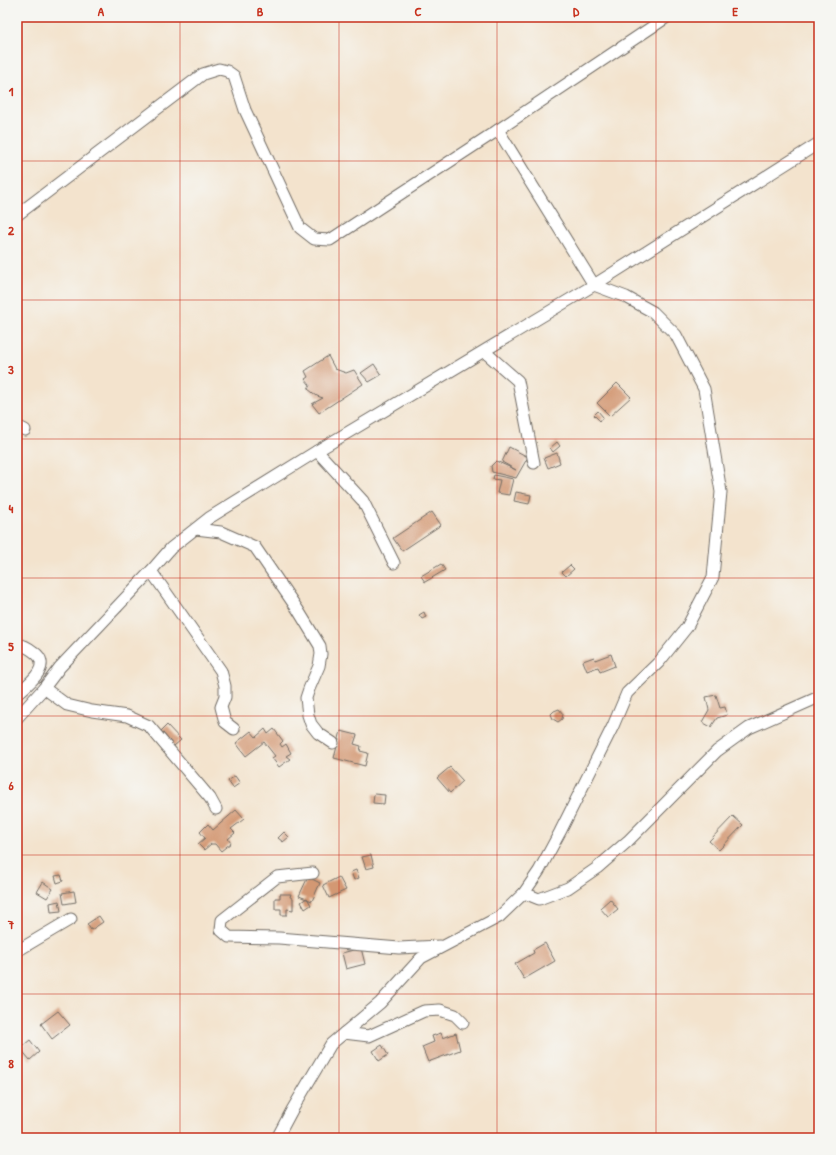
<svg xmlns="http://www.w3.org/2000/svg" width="836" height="1155" font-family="'Patrick Hand',sans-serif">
<rect width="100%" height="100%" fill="#f6f6f2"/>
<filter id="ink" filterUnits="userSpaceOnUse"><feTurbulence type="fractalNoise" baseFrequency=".025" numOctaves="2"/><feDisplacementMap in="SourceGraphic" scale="8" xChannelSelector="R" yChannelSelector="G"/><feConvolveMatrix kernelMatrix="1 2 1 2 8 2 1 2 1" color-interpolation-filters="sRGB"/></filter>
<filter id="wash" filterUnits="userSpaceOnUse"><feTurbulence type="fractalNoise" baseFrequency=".012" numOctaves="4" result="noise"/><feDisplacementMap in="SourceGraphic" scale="16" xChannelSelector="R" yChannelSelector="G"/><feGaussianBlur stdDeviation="0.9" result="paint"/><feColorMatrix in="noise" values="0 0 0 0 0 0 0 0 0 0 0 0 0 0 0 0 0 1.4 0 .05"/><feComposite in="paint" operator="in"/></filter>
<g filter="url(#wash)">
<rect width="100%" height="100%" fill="#f3e3cd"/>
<g id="blocks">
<g fill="#d39873">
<polygon points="328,356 335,369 346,373 354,370 363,384 319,413 312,404 323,398 317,396 308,389 310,385 305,379 308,377 305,371"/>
<polygon points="374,364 381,375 369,382 361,373"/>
<polygon points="617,383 631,397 610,416 597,403"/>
<polygon points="598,411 603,417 600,421 594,415"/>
<polygon points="557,442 560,446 553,452 550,448"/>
<polygon points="509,447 528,457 516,478 492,472 491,466 496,461 516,470 502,462"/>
<polygon points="557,453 560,463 548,468 544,458"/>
<polygon points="494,475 513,479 509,495 497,493 500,480 493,479"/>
<polygon points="516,492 531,495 529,504 514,501"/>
<polygon points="432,512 441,525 402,551 393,538"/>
<polygon points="441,564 445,570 425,582 421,576"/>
<polygon points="570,565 574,569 566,576 562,572"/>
<polygon points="424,612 426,617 422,619 419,615"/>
<polygon points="611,654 615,666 600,672 598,667 587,671 583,661 594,657 595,660"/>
<polygon points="716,695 720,708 725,707 727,715 717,718 711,727 702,722 709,710 706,697"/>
<polygon points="559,709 563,714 562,719 558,722 553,719 551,714 554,711"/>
<polygon points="167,725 181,740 174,746 161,731"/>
<polygon points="265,729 268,734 274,729 283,741 280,744 282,747 286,744 291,753 286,756 290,759 279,767 272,758 275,756 264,742 246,756 236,743 251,731 256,737"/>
<polygon points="341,731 357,735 354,744 361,746 360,751 368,753 365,766 334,758"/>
<polygon points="450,767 463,781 450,793 437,778"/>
<polygon points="235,776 240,783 233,788 228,781"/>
<polygon points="374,794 385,795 384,804 373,803"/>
<polygon points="236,810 244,819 231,829 235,833 228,839 231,843 221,851 215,844 211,844 204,850 198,844 205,838 200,832 208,824 213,830"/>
<polygon points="733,816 743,825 719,850 709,841"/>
<polygon points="284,832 289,837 283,842 278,838"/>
<polygon points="371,855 374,867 366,869 362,857"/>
<polygon points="356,870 359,878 354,880 351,872"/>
<polygon points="61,875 63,881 57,883 55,876"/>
<polygon points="308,877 320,883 312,901 299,896"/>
<polygon points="339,877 346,890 329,898 323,885"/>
<polygon points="43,882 53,889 47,898 37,892"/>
<polygon points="74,891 76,902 64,904 62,893"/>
<polygon points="280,894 291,894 290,897 293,898 293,910 287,909 287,915 281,915 281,909 275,909 275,898 280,898"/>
<polygon points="307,898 311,905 305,909 301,902"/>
<polygon points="610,899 618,909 608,917 600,908"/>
<polygon points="59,901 61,911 51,912 50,903"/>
<polygon points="99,916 103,922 91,930 87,924"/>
<polygon points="545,943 555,961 524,979 515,964 534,953 533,950"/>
<polygon points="361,948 365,964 346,969 342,953"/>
<polygon points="58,1011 70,1025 52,1039 41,1024"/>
<polygon points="441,1033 443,1038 456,1033 460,1050 428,1062 422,1047 434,1042 432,1036"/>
<polygon points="30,1040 39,1052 30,1060 20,1048"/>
<polygon points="382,1045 388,1055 379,1061 373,1051"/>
</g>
</g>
</g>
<g filter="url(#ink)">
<use href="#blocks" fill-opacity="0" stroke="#716b64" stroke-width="1"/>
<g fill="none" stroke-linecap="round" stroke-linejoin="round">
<g stroke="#716b64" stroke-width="13">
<g id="minor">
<polyline points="17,215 203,74 219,69 227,71 234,76 245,110 300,228 314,239 330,240 498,130 667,17"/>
<polyline points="485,352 518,381 534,463"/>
<polyline points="17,426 25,430"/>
<polyline points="317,451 363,501 394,563"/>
<polyline points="196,529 221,532 255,547 298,610 320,646 321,654 319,666 309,689 306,698 308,715 311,724 318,733 333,743"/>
<polyline points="151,571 221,671 225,686 225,697 221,707 225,722 234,729"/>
<path d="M 17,644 C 24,645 29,648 34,652 C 54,666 27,685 17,694"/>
<polyline points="44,688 67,705 92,711 127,716 149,726 210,798 216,809"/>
<polyline points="17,718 44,688 60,667 151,571 171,548 209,518 317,451 594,285 819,143"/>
<polyline points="313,873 277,877 222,920 221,930 229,937 279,938 399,948 440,946"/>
<polyline points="524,893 539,899 568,888 597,868 628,841 717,751 749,728 819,697"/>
<polyline points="17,951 71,919"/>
<polyline points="344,1033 369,1036 424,1011 440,1010 455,1015 463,1023"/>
<polyline points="277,1138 292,1110 331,1044 380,1003 421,958 499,917 524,893 539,871 560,832 613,726 627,693 659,662 687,627 713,577 721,492 704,389 676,335 653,312 626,297 594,285 498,130"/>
</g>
</g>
<use href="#minor" stroke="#fff" stroke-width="11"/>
</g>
</g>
<path fill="none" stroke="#c8321e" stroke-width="1" stroke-opacity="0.55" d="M 180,17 L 180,1138M 339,17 L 339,1138M 497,17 L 497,1138M 656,17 L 656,1138M 17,161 L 819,161M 17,300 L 819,300M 17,439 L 819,439M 17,578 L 819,578M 17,716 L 819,716M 17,855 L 819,855M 17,994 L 819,994"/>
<rect width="836" height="1155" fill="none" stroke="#f6f6f2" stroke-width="44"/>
<rect x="22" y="22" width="792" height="1111" fill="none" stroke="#c8321e" stroke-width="1.5"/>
<g font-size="13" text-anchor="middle" font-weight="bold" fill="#c8321e">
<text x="101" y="16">A</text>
<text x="260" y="16">B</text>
<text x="418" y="16">C</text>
<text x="576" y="16">D</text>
<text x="735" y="16">E</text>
<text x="11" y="96">1</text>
<text x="11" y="235">2</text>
<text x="11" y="374">3</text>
<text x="11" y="513">4</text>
<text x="11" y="651">5</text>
<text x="11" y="790">6</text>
<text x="11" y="929">7</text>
<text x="11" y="1068">8</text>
</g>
</svg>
